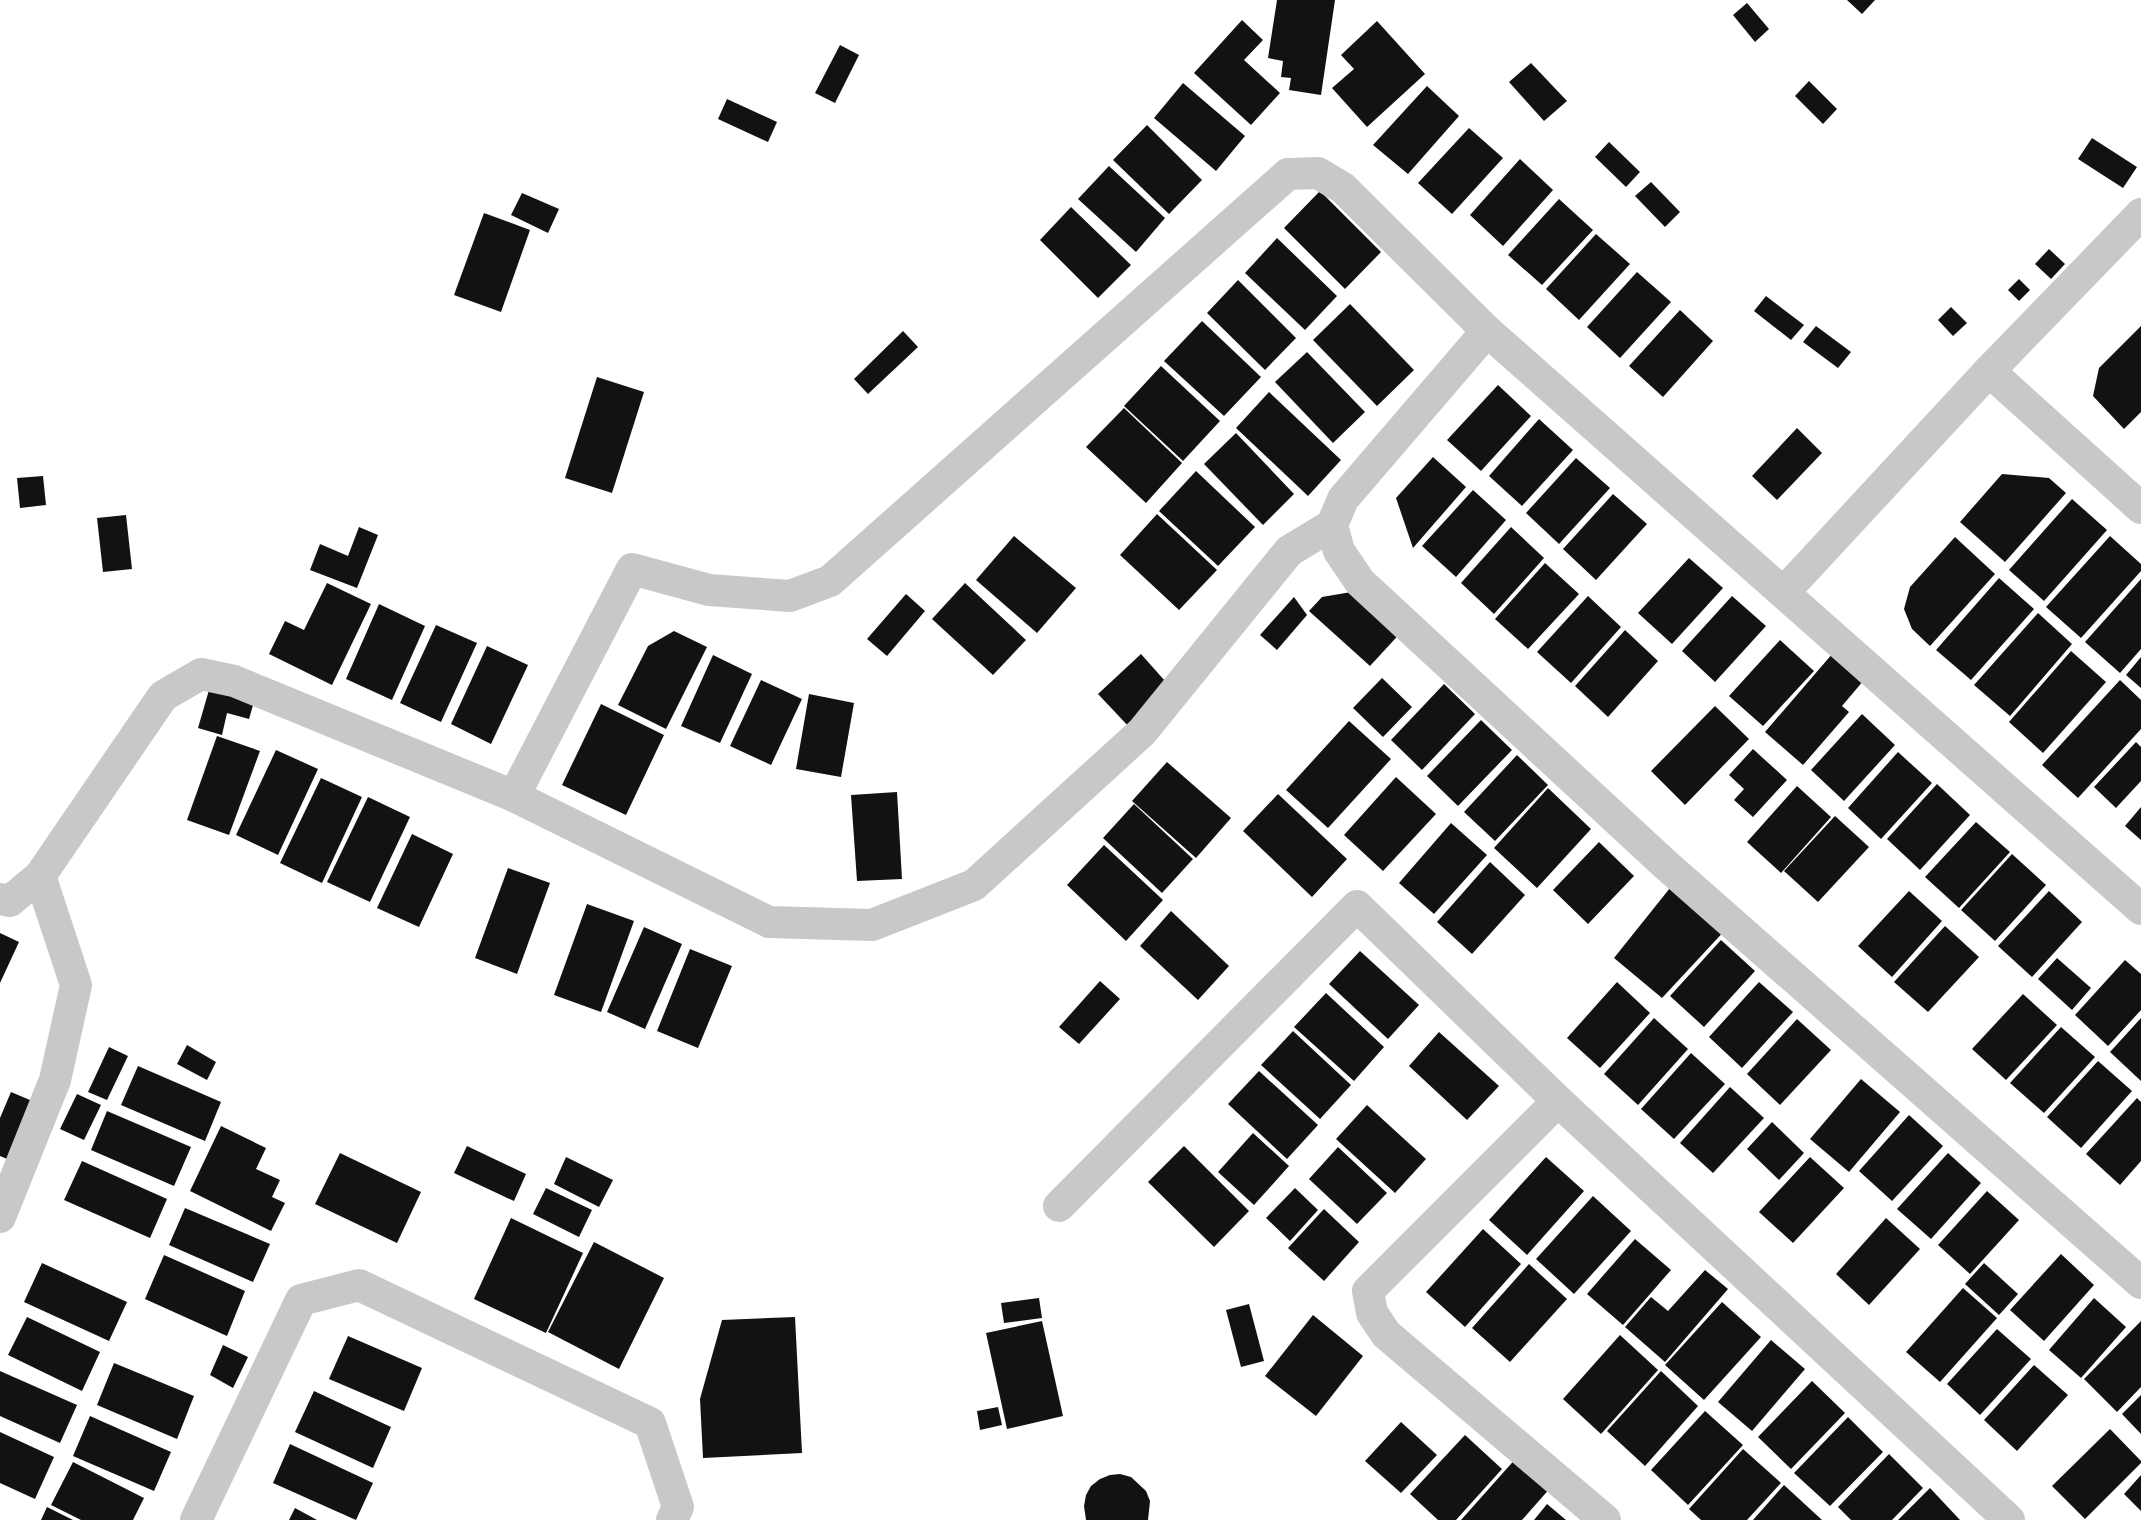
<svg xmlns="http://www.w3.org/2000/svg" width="2141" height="1520" font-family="'Work Sans',sans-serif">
<rect width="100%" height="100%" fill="#fff"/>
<g fill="#121212">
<polygon points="1277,0 1335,0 1321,95 1289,90 1291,78 1281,77 1283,61 1268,58"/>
<polygon points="1847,0 1875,0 1862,14"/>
<polygon points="1747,3 1769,29 1755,42 1733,15"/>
<polygon points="1242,20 1263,40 1244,60 1280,93 1251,125 1194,73"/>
<polygon points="1377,21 1425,74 1367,127 1332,88 1354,69 1341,55"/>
<polygon points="840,45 859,55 835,103 815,93"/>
<polygon points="1531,63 1567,101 1544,121 1509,82"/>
<polygon points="1809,81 1837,109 1823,124 1795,96"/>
<polygon points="1183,83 1245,136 1216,171 1154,118"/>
<polygon points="1427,86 1459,116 1408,174 1373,145"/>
<polygon points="727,99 777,122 768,142 718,119"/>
<polygon points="1147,125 1202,180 1169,214 1113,160"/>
<polygon points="1469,128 1503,158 1452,214 1418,183"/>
<polygon points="2092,138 2137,167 2123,188 2078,159"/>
<polygon points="1609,142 1640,172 1626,187 1595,157"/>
<polygon points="1520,159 1553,190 1503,246 1470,215"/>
<polygon points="1109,166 1165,218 1136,252 1078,199"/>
<polygon points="1651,182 1680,212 1665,227 1635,196"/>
<polygon points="1320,191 1381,252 1345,289 1284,228"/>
<polygon points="522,193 559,209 548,233 511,215"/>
<polygon points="1559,199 1593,230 1542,285 1508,255"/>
<polygon points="1071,207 1131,265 1098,298 1040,240"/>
<polygon points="484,213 530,230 501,312 454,295"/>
<polygon points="1596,234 1630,264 1579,320 1546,289"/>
<polygon points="1277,238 1337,296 1305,330 1245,273"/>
<polygon points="2049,249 2065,264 2051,279 2035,264"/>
<polygon points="1637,272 1671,302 1620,358 1587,327"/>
<polygon points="2019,279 2030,290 2019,301 2008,290"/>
<polygon points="1238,280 1296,338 1265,370 1207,313"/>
<polygon points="1766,296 1804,325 1791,340 1754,311"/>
<polygon points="1350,304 1414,370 1377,406 1313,340"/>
<polygon points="1951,307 1967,323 1953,336 1938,320"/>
<polygon points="1680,310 1713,341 1663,397 1629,366"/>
<polygon points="1202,321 1261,377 1224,416 1164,361"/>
<polygon points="1816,326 1851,352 1838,368 1803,342"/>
<polygon points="2141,326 2141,412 2124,429 2093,396 2099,368"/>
<polygon points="903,331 918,347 868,394 854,379"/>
<polygon points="1307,352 1365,412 1333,443 1275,382"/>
<polygon points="1161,366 1220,421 1183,461 1124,406"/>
<polygon points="597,377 644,392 612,493 565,478"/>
<polygon points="1498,385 1531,416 1481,471 1447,440"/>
<polygon points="1269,392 1341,460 1308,496 1236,428"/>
<polygon points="1124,408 1182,463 1146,503 1086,447"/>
<polygon points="1539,419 1573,450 1522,506 1489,476"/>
<polygon points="1797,428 1822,453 1777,500 1752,476"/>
<polygon points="1236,433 1294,494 1263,525 1204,464"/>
<polygon points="1433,457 1466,487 1413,548 1396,498"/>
<polygon points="1576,458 1610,488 1559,544 1526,513"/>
<polygon points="1196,471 1255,527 1218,566 1159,511"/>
<polygon points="2002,474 2049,478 2066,493 2005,562 1960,522"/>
<polygon points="43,476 46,505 20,508 17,478"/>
<polygon points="1473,490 1506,520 1456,577 1422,546"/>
<polygon points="1613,494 1647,524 1596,580 1563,549"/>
<polygon points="2072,499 2107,530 2044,601 2009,570"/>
<polygon points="1157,514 1217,570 1179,610 1120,555"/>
<polygon points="126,515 132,569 103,572 97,518"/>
<polygon points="359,527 378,535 357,588 310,570 320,544 348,556"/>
<polygon points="1511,527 1544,558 1494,614 1461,583"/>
<polygon points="1014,536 1076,588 1037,633 976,580"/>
<polygon points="2110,536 2141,564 2141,571 2081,638 2046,607"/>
<polygon points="1955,537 1995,574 1930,646 1912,629 1904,609 1910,587"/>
<polygon points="1689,558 1723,588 1672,644 1638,613"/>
<polygon points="1545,563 1579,594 1528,649 1495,619"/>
<polygon points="1999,578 2034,609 1971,680 1936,650"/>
<polygon points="2141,579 2141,649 2120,673 2085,642"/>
<polygon points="327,583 371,604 332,685 269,654 285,621 304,630"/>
<polygon points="965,583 1026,640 993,675 932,619"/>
<polygon points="1363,590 1405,628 1370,666 1309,611 1322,597"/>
<polygon points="906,594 925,611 887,656 867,639"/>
<polygon points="1588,596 1621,627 1571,683 1537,652"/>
<polygon points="1732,596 1766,626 1715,682 1682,651"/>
<polygon points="1294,597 1307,615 1277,650 1260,635"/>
<polygon points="379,604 425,626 392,700 346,679"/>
<polygon points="2038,613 2072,644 2010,716 1974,685"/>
<polygon points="436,625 477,643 441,722 400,703"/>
<polygon points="1625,630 1658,661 1608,717 1575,686"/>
<polygon points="674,631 707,647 666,729 618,705 648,646"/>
<polygon points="1780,640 1814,671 1763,726 1729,696"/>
<polygon points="487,646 528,665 491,744 451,724"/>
<polygon points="2071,651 2106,682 2043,753 2009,722"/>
<polygon points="1833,653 1864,680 1842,706 1849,712 1803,765 1765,732"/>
<polygon points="1141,654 1173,690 1131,729 1098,694"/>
<polygon points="713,655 752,674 720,743 681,726"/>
<polygon points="2141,657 2141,688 2126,675"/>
<polygon points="1382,678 1412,707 1383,737 1353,708"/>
<polygon points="761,680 802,699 771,765 730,746"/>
<polygon points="2120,680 2141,700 2141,729 2078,798 2042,765"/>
<polygon points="1444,684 1475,714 1422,770 1391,740"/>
<polygon points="209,690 254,702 249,719 227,713 222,735 198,728"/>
<polygon points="809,694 854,703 841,777 796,769"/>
<polygon points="601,704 664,735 626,815 562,785"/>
<polygon points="1715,706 1749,739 1685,805 1651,771"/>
<polygon points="1862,714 1895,745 1844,801 1811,770"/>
<polygon points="1481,720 1512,750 1458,806 1427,776"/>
<polygon points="1349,721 1391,759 1328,828 1286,790"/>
<polygon points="217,736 260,751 229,835 187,820"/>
<polygon points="2136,742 2141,747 2141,781 2116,808 2094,787"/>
<polygon points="1753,749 1787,780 1753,817 1734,800 1744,789 1729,775"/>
<polygon points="276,750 318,769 278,855 236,835"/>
<polygon points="1898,752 1932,783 1881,839 1848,808"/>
<polygon points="1517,755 1548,785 1495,841 1464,812"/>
<polygon points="1167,762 1231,818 1196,858 1132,801"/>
<polygon points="1396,777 1436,814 1383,871 1344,835"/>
<polygon points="321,778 362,797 322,883 280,863"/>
<polygon points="1937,784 1970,815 1920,870 1887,839"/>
<polygon points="1797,786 1831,817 1781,873 1747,842"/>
<polygon points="1548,788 1591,829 1537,888 1494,848"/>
<polygon points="897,792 902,879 857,881 851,795"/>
<polygon points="1278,794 1347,859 1312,897 1243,831"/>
<polygon points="368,797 410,817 370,902 327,882"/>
<polygon points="1134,804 1193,859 1162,893 1103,838"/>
<polygon points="2141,807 2141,840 2125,826"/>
<polygon points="1835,816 1869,847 1818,902 1784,871"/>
<polygon points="1976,822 2010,852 1959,908 1925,877"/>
<polygon points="1451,823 1487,855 1434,914 1399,883"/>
<polygon points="412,834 453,854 419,927 377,908"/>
<polygon points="1599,842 1634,876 1588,924 1553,890"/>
<polygon points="1104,845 1163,900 1126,941 1067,885"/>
<polygon points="2012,854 2046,885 1995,941 1961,910"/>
<polygon points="1490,862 1525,895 1472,954 1437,922"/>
<polygon points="508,868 550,883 517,974 475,958"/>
<polygon points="1674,883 1728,927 1662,998 1614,958"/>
<polygon points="1909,891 1942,921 1892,977 1858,946"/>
<polygon points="2049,891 2082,922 2032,977 1998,946"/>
<polygon points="587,904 634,921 601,1012 554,995"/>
<polygon points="1171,911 1229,966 1198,1000 1140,946"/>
<polygon points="1945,926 1979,957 1928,1012 1894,982"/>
<polygon points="644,927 682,944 645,1029 607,1012"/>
<polygon points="0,933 19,942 0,983"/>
<polygon points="1721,940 1755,971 1704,1027 1670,996"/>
<polygon points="690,949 732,966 698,1048 657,1031"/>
<polygon points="1360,951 1419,1005 1388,1039 1329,984"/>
<polygon points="2057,958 2091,988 2072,1010 2038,979"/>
<polygon points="2125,960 2141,974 2141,1010 2108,1046 2075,1015"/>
<polygon points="1100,981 1120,999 1079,1044 1059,1027"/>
<polygon points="1617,982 1650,1013 1600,1068 1567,1038"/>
<polygon points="1759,982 1793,1012 1742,1068 1709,1037"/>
<polygon points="1326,993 1384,1047 1354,1081 1294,1027"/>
<polygon points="2023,994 2057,1025 2006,1080 1972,1049"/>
<polygon points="1654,1018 1688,1049 1638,1105 1604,1074"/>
<polygon points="2141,1018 2141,1081 2110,1052"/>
<polygon points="1797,1019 1831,1050 1780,1105 1747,1074"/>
<polygon points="2061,1027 2095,1057 2044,1113 2010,1083"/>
<polygon points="1293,1031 1351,1085 1320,1119 1261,1065"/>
<polygon points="1439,1032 1499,1086 1467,1120 1409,1066"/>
<polygon points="187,1045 216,1062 207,1080 177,1064"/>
<polygon points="109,1047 128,1056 107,1100 88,1092"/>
<polygon points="1691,1053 1725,1084 1674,1139 1641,1109"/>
<polygon points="2098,1061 2132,1091 2081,1148 2047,1117"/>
<polygon points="138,1066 221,1102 205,1141 121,1105"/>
<polygon points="1259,1071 1318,1125 1287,1159 1228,1104"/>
<polygon points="1861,1079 1900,1112 1849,1172 1810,1139"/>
<polygon points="1730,1087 1764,1118 1713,1173 1680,1143"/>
<polygon points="11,1092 37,1103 12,1161 0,1156 0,1118"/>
<polygon points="77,1094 101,1105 84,1140 60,1129"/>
<polygon points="2137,1098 2141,1102 2141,1161 2120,1185 2086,1154"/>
<polygon points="1367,1105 1426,1159 1395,1193 1336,1139"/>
<polygon points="107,1111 191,1147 174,1186 91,1150"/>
<polygon points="1909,1115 1943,1146 1892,1201 1859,1171"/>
<polygon points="1772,1122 1804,1153 1779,1180 1747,1149"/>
<polygon points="221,1126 266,1148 256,1169 280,1180 272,1197 285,1203 271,1231 190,1191"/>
<polygon points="1253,1133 1289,1166 1254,1205 1218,1172"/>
<polygon points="467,1146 526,1174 514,1201 454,1173"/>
<polygon points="1184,1146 1249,1211 1214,1247 1148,1182"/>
<polygon points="1338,1147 1387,1193 1357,1224 1309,1179"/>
<polygon points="340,1153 421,1192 397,1243 315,1204"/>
<polygon points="1948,1153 1981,1183 1931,1239 1897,1209"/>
<polygon points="566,1157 613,1180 599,1207 554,1184"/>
<polygon points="1546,1157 1584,1191 1527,1255 1489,1220"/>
<polygon points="1810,1157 1844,1188 1793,1243 1759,1212"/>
<polygon points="82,1161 167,1199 150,1238 64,1200"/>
<polygon points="546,1188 592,1210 579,1237 533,1214"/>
<polygon points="1295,1188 1318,1210 1290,1241 1266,1218"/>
<polygon points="1987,1191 2019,1220 1970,1274 1938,1245"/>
<polygon points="1593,1196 1631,1231 1574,1294 1536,1259"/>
<polygon points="185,1208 270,1244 253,1282 169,1245"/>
<polygon points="1324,1209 1359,1242 1324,1281 1288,1248"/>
<polygon points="511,1218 583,1253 546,1333 474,1299"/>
<polygon points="1886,1218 1920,1249 1869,1305 1836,1274"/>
<polygon points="1483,1229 1521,1264 1465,1327 1426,1292"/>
<polygon points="1635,1239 1671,1270 1623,1325 1587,1294"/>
<polygon points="594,1242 664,1278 619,1369 548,1332"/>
<polygon points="2061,1254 2094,1285 2044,1341 2010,1310"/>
<polygon points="164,1255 245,1291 227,1336 145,1299"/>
<polygon points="42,1263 127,1302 109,1341 24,1302"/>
<polygon points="1984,1263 2018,1294 1999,1315 1965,1284"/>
<polygon points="1529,1264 1567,1299 1510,1362 1472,1328"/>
<polygon points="1705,1270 1728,1289 1665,1362 1625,1327 1651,1297 1668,1311"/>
<polygon points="1963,1288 1997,1318 1940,1382 1906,1352"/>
<polygon points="1039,1298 1042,1318 1004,1323 1001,1303"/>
<polygon points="2094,1298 2126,1327 2081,1378 2049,1350"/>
<polygon points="1722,1302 1761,1337 1704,1400 1665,1365"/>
<polygon points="1249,1304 1264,1361 1241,1367 1226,1310"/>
<polygon points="1313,1315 1363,1356 1316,1416 1265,1376"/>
<polygon points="27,1317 100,1352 82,1391 8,1355"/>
<polygon points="795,1317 802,1453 703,1458 700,1399 722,1320"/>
<polygon points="1042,1321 1063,1416 1007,1429 986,1333"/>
<polygon points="2141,1321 2141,1387 2117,1412 2084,1379"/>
<polygon points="1997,1329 2031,1359 1980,1415 1947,1384"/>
<polygon points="1620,1335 1658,1370 1601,1434 1563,1399"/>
<polygon points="348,1336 422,1368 404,1411 329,1379"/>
<polygon points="1771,1340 1805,1369 1752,1431 1718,1402"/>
<polygon points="223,1345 248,1357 233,1388 210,1375"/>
<polygon points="114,1363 194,1396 177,1439 97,1405"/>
<polygon points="2034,1365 2068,1395 2017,1451 1984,1420"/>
<polygon points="0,1371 77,1405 60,1443 0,1416"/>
<polygon points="1661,1371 1698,1406 1645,1466 1607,1431"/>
<polygon points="1812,1381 1845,1413 1791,1469 1758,1437"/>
<polygon points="314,1391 391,1427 373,1468 295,1432"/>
<polygon points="2141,1395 2141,1434 2122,1414"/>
<polygon points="998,1407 1002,1425 980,1430 977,1411"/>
<polygon points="1705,1411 1743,1445 1688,1505 1651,1470"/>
<polygon points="90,1416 171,1452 154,1491 73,1456"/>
<polygon points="1848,1417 1883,1452 1830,1506 1794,1473"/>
<polygon points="1401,1422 1437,1455 1401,1493 1365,1461"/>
<polygon points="2110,1429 2141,1461 2141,1463 2085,1519 2052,1486"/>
<polygon points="0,1432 54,1457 35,1499 0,1483"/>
<polygon points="1465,1435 1502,1469 1456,1520 1438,1520 1410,1494"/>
<polygon points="290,1444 373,1483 356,1520 273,1483"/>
<polygon points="1743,1449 1781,1483 1747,1520 1701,1520 1689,1509"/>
<polygon points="1889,1454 1923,1488 1892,1520 1851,1520 1838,1507"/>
<polygon points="1518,1456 1552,1486 1522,1520 1461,1520"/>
<polygon points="73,1462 144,1498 133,1520 81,1520 51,1505"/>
<polygon points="1120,1474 1131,1477 1146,1491 1150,1501 1148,1520 1086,1520 1084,1506 1086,1495 1091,1486 1100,1479 1110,1475"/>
<polygon points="2141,1475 2141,1511 2124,1494"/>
<polygon points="1784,1485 1822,1520 1753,1520"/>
<polygon points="1930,1488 1960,1520 1898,1520"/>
<polygon points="1547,1504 1566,1520 1534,1520"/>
<polygon points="47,1507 73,1520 41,1520"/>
<polygon points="295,1508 317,1520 289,1520"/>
</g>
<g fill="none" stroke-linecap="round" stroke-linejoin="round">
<g stroke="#c8c8c8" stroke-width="32">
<polyline points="1487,331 1343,499 1332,525 1339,551 1360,582 1666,865 2141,1283"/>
<polyline points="1989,371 2141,508"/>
<polyline points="1784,592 1989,371 2141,214"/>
<polyline points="514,796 769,922 872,925 974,885 1142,732 1289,551 1332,525"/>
<polyline points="0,899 10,901 40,876 163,696 201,674 234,681 514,796 632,569 709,590 790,596 830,581 1288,174 1318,173 1343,188 1487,331 2141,909"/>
<polyline points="1558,1101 1368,1291 1372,1313 1386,1334 1605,1520"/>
<polyline points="1059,1206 1357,906 1558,1101 2009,1520"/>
<polyline points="0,1217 55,1080 76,985 40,876"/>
<polyline points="196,1520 301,1300 359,1285 650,1423 678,1507 672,1520"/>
</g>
</g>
</svg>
